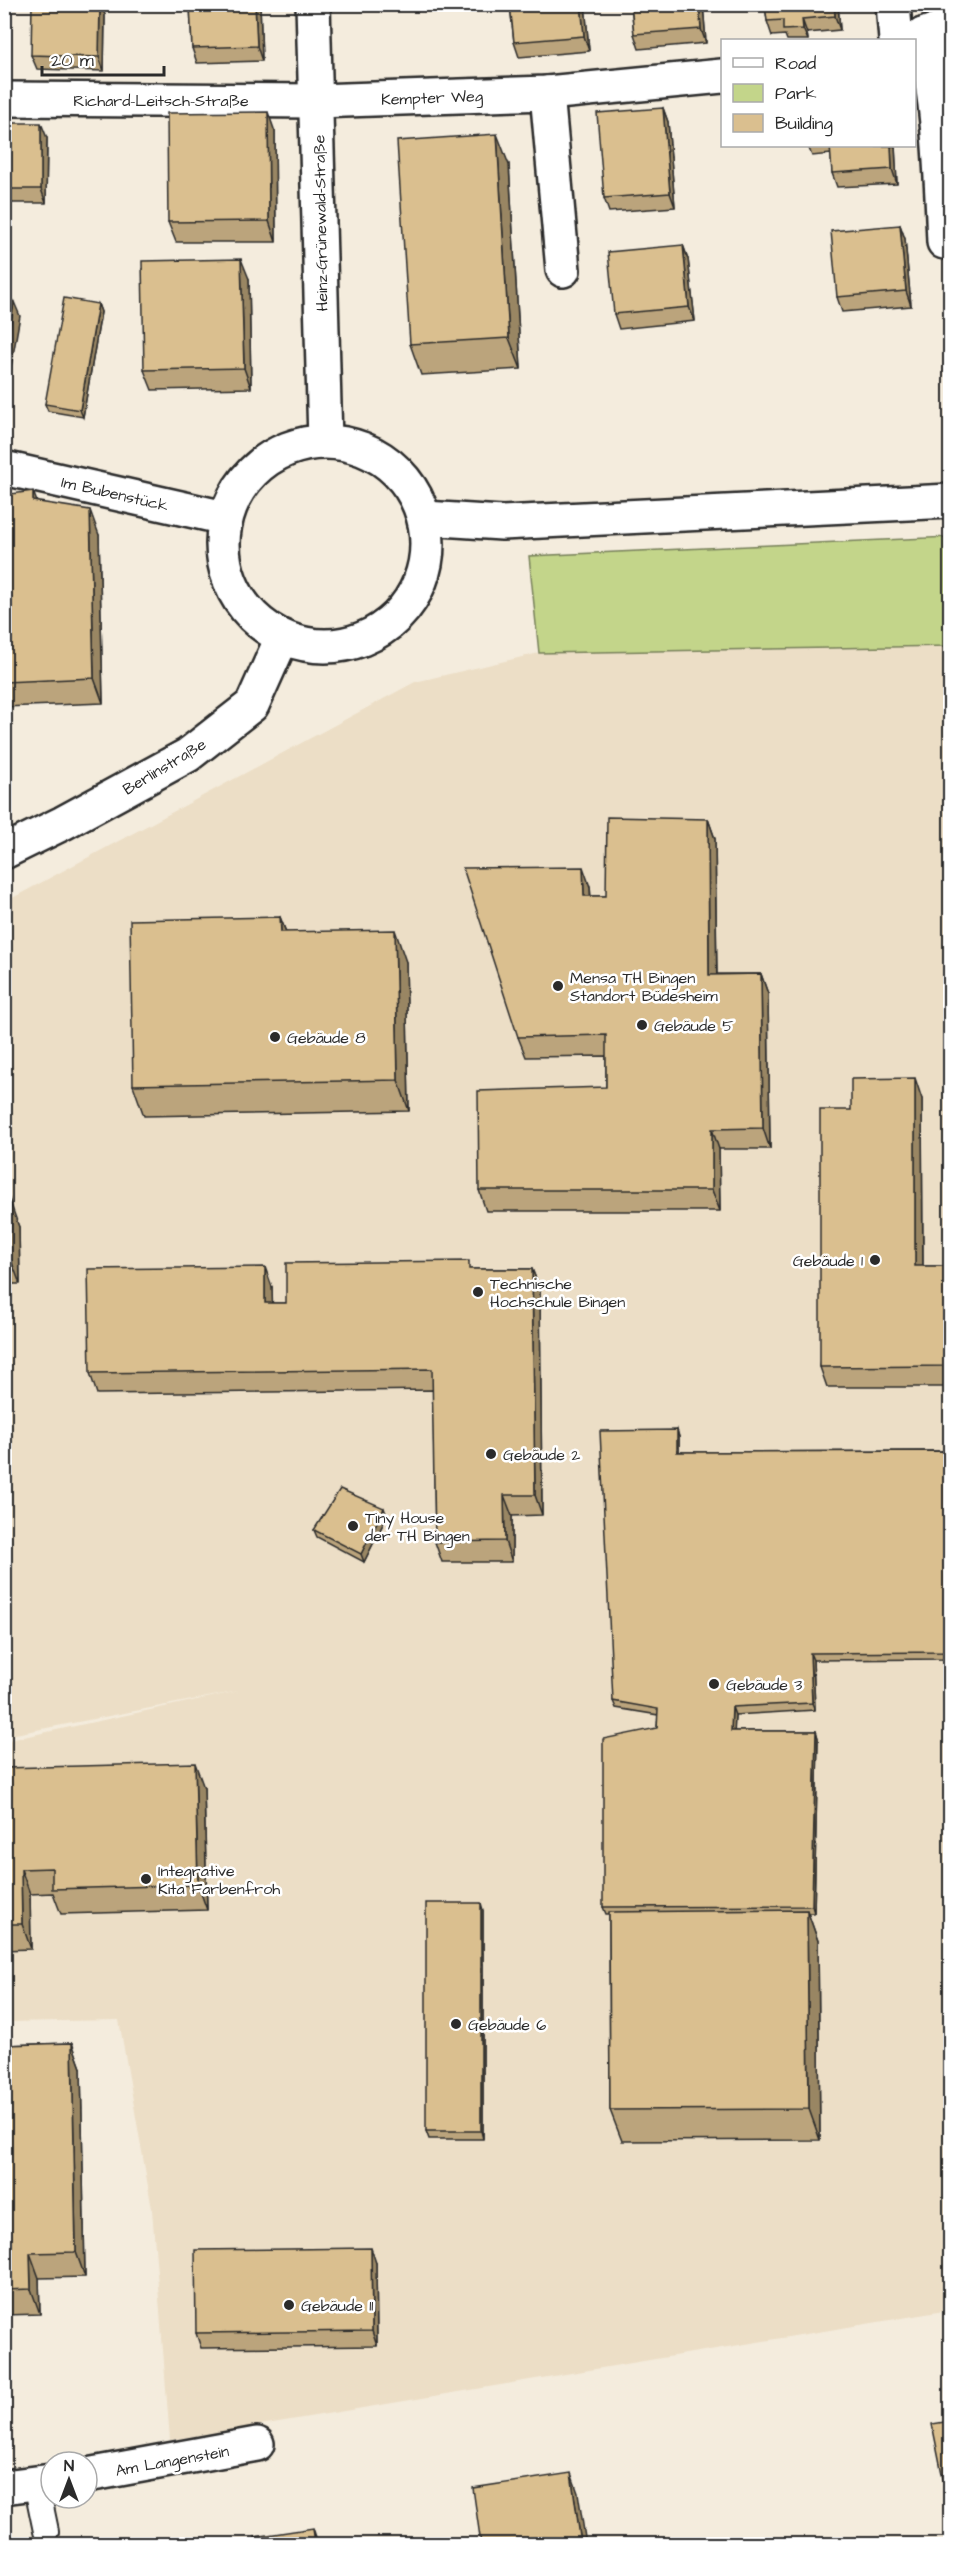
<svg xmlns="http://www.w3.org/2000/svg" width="955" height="2549" font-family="'Architects Daughter',sans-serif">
<rect width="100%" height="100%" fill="#f4ecdd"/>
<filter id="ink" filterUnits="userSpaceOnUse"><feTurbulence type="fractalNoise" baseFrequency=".0167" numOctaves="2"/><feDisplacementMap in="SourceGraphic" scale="12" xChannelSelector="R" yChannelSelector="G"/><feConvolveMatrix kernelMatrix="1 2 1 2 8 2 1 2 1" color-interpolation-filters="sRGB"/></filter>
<g filter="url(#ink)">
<polygon fill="#ecdec6" points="950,646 950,2310 170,2440 152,2209 119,2020 5,2022 5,1741 239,1691 5,1736 5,902 415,682 539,653"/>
<polygon fill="#c3d58a" stroke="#77805a" stroke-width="1.5" points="950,537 950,646 539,653 529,556"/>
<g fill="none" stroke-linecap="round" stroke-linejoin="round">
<g stroke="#2b2b2b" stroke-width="28">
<polyline id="lane" points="36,2483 46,2531"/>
</g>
<g stroke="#2b2b2b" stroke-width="38">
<g id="street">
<polyline points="313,4 325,441"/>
<polyline points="893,4 896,40"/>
<path d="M 923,35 C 939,102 941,173 944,242"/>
<polyline points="914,43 923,35 950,25"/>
<polyline points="547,93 563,270"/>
<polyline points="4,99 317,101 547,93 722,76"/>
<circle cx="325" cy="544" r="102"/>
<polyline points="4,468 225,518"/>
<polyline points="425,518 502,523 950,501"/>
<polyline points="4,852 63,823 188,755 252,705 282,638"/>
<polyline points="87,2475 257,2444"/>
<polyline points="4,2487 51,2481"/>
</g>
</g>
<use href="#lane" stroke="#fff" stroke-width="24"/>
<use href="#street" stroke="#fff" stroke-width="33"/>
</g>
<g fill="#bba47b" stroke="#2b2b2b" stroke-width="1.5">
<polygon points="190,4 260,4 262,61 197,63 192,48"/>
<polygon points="510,4 585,4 589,51 519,57 514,42"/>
<polygon points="631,4 703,4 706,43 639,49 634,34"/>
<polygon points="765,4 838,4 840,30 807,33 808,40 787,40 785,35 772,36 767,21"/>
<polygon points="105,15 104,71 37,69 31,55"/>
<polygon points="663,108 668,122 675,207 609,212 604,198"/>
<polygon points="4,123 47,138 46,203 4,203"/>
<polygon points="275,132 276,242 176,242 168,222"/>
<polygon points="808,146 895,146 897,184 837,187 832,173 831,154 812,156"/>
<polygon points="509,165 521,369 421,375 410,344"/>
<polygon points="900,225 905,239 911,306 842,312 837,297"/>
<polygon points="683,245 688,259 695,321 619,329 614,314"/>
<polygon points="249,279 251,388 152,390 144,370"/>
<polygon points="98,304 101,312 83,417 48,411 45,404"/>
<polygon points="4,495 37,502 99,535 103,703 4,707"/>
<polygon points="708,819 715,839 717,974 761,974 768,994 770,1149 719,1149 720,1211 486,1211 479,1190 606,1087 606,1056 526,1057 518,1037 590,887 591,896 606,896"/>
<polygon points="280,917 286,932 406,962 409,1111 144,1116 133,1085"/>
<polygon points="922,1099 923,1266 951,1266 951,1387 827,1387 820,1367 851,1110"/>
<polygon points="4,1196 19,1227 20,1284 4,1284"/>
<polygon points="472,1269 532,1269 540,1289 542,1515 512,1516 512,1562 442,1562 435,1542 433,1390 97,1394 90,1373 272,1287 272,1303 286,1303"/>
<polygon points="677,1430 679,1437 679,1452 951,1451 951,1659 813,1660 815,1710 735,1715 734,1731 816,1731 818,1738 814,1913 808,1913 818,1941 820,2140 622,2141 610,2110 609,1914 606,1914 603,1907 657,1728 658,1715 616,1708 613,1701"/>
<polygon points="387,1516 364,1562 317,1537 314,1530"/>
<polygon points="4,1768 204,1788 207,1910 61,1914 53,1893 30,1894 31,1949 4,1950"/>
<polygon points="483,1910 483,2139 429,2139 426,2131"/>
<polygon points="72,2043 81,2068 85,2277 39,2278 40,2314 4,2315 4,2045"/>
<polygon points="376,2263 377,2346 201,2348 196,2333"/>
</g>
<g fill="#998664" stroke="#2b2b2b" stroke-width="1.5">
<polygon points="100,4 101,4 105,15 104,71 99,57"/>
<polygon points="255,4 260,4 262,61 257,46"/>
<polygon points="581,4 585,4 589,51 584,36"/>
<polygon points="699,4 703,4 706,43 701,29"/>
<polygon points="834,4 838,4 840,30 835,16"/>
<polygon points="802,19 807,33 808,40 803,29"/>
<polygon points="663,108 668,122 675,207 670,193"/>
<polygon points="268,112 275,132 276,242 269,221"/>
<polygon points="41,123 47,138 46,203 41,189"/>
<polygon points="497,134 509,165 521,369 509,338"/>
<polygon points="891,146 895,146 897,184 892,169"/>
<polygon points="900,225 905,239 911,306 906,291"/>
<polygon points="683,245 688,259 695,321 689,307"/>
<polygon points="241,259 249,279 251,388 244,368"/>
<polygon points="14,302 20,316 4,406 4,361"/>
<polygon points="98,304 101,312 83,417 80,410"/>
<polygon points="33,491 42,516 33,501"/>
<polygon points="90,510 99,535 103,703 94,678"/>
<polygon points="708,819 715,839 717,995 709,975"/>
<polygon points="583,867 590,887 591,916 584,896"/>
<polygon points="280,917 292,948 281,932"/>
<polygon points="395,930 406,962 409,1111 398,1080"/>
<polygon points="761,974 768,994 770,1149 763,1128"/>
<polygon points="915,1078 922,1099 923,1286 915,1266"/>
<polygon points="712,1129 719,1149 720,1211 712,1190"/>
<polygon points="8,1196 19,1227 20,1284 8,1252"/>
<polygon points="265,1267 272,1287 273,1323 265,1303"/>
<polygon points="532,1269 540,1289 542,1515 535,1495"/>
<polygon points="677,1430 679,1437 679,1460 677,1452"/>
<polygon points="504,1495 512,1516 512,1562 505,1541"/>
<polygon points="384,1508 387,1516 364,1562 361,1554"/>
<polygon points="810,1653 813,1660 815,1710 812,1703"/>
<polygon points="732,1707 735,1715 734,1738 731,1731"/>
<polygon points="816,1731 818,1738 814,1913 812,1906"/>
<polygon points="195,1763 204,1788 207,1910 198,1885"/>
<polygon points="21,1869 30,1894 31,1949 22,1924"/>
<polygon points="481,1903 483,1910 483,2139 481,2131"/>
<polygon points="807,1910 818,1941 820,2140 809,2109"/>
<polygon points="72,2043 81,2068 85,2277 76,2252"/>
<polygon points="371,2248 376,2263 377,2346 372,2331"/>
<polygon points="30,2253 39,2278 40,2314 31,2289"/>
<polygon points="571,2473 578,2493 586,2544 581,2544"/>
<polygon points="313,2528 318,2543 318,2544 315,2544"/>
</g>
<g fill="#dabf8f" stroke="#2b2b2b" stroke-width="1.5">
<polygon points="32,4 100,4 99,57 31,55"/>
<polygon points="190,4 255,4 257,46 192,48"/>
<polygon points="510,4 581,4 584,36 514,42"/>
<polygon points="631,4 699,4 701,29 634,34"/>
<polygon points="765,4 834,4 835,16 802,19 803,29 783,30 783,20 767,21"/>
<polygon points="663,108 670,193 604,198 597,113"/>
<polygon points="268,112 269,221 168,222 167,113"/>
<rect x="4" y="123" width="37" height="66"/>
<polygon points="497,134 509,338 410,344 397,141"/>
<polygon points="830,146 891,146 892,169 832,173"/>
<polygon points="900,225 906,291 837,297 831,231"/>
<polygon points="683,245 689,307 614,314 608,252"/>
<polygon points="241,259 244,368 144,370 142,261"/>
<polygon points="64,298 98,304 80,410 45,404"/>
<polygon points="4,300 14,302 4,361"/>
<polygon points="33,491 33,501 90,510 94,678 4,682 4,495"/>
<polygon points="607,817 708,819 709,975 761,974 763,1128 712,1129 712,1190 479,1190 478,1091 606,1087 606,1035 518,1037 463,868 583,867 584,896 606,896"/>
<polygon points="280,917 281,932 395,930 398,1080 133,1085 130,920"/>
<polygon points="915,1078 915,1266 951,1266 951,1366 820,1367 820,1110 851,1110 851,1079"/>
<rect x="4" y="1196" width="4" height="56"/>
<polygon points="469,1261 469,1269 532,1269 535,1495 504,1495 505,1541 435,1542 432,1369 90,1373 88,1269 265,1267 265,1303 286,1303 286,1263"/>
<polygon points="677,1430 677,1452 951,1451 951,1652 810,1653 812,1703 732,1707 731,1731 816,1731 812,1906 603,1907 603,1739 657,1728 658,1709 613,1701 600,1431"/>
<polygon points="340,1489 384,1508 361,1554 314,1530"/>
<polygon points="195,1763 198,1885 52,1889 52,1868 21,1869 22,1924 4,1924 4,1768"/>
<rect x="426" y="1903" width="55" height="228"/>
<polygon points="807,1910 809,2109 610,2110 609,1912"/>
<polygon points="72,2043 76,2252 30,2253 31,2289 4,2290 4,2045"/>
<polygon points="371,2248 372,2331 196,2333 195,2250"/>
<polygon points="951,2421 951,2518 932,2424"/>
<polygon points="571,2473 581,2544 481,2544 473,2488"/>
<polygon points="313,2528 315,2544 256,2544 255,2537"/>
</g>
</g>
<g fill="#2b2b2b" stroke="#fff" stroke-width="2">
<circle cx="558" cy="986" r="6"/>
<circle cx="642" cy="1025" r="6"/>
<circle cx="275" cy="1037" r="6"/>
<circle cx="875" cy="1260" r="6"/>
<circle cx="478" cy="1292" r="6"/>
<circle cx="491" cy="1454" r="6"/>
<circle cx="353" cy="1526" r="6"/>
<circle cx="714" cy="1684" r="6"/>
<circle cx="146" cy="1879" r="6"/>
<circle cx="456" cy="2024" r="6"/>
<circle cx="289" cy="2305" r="6"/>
</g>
<g text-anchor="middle" stroke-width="5" stroke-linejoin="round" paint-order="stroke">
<g font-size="16" fill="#2b2b2b" stroke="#fff">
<text transform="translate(432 97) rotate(-2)" y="6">Kempter Weg</text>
<text x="161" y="106">Richard-Leitsch-Straße</text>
<text transform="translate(320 223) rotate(-91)" y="6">Heinz-Grünewald-Straße</text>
<text transform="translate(115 493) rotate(13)" y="6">Im Bubenstück</text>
<text transform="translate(164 766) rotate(-31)" y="6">Berlinstraße</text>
<text transform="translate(172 2460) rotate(-10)" y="6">Am Langenstein</text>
</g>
<g font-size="16" fill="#2b2b2b" stroke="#fff" text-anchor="start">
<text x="570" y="983">Mensa TH Bingen<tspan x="570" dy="18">Standort Büdesheim</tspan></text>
<text x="654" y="1031">Gebäude 5</text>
<text x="287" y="1043">Gebäude 8</text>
<text x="863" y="1266" text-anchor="end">Gebäude 1</text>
<text x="490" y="1289">Technische<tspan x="490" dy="18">Hochschule Bingen</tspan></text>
<text x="503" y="1460">Gebäude 2</text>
<text x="365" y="1523">Tiny House<tspan x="365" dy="18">der TH Bingen</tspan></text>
<text x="726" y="1690">Gebäude 3</text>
<text x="158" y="1876">Integrative<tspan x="158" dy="18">Kita Farbenfroh</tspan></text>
<text x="468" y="2030">Gebäude 6</text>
<text x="301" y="2311">Gebäude 11</text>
</g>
</g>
<rect width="955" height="2549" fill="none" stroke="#fff" stroke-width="24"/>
<rect x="12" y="12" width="931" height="2525" fill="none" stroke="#2b2b2b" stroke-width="2" filter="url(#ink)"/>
<rect x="721" y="39" width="195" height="108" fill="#ffffff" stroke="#aaaaaa" stroke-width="1.5"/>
<rect x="733" y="58" width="30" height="9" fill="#ffffff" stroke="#aaaaaa" stroke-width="1.5"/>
<text x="775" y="69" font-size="18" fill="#2b2b2b">Road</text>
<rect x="733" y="84" width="30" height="18" fill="#c3d58a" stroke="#aaaaaa" stroke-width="1.5"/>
<text x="775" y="99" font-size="18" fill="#2b2b2b">Park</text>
<rect x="733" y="114" width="30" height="18" fill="#dabf8f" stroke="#aaaaaa" stroke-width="1.5"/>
<text x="775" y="129" font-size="18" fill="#2b2b2b">Building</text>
<g transform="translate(69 2480)"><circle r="28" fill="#ffffff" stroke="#aaaaaa" stroke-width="1.5"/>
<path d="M0-4.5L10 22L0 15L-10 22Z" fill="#2b2b2b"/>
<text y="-9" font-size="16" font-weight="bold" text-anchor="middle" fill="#2b2b2b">N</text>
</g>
<path d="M42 66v9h122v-9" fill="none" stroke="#2b2b2b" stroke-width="3"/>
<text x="51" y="66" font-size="18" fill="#2b2b2b" stroke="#ffffff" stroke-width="4.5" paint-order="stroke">20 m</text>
</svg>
